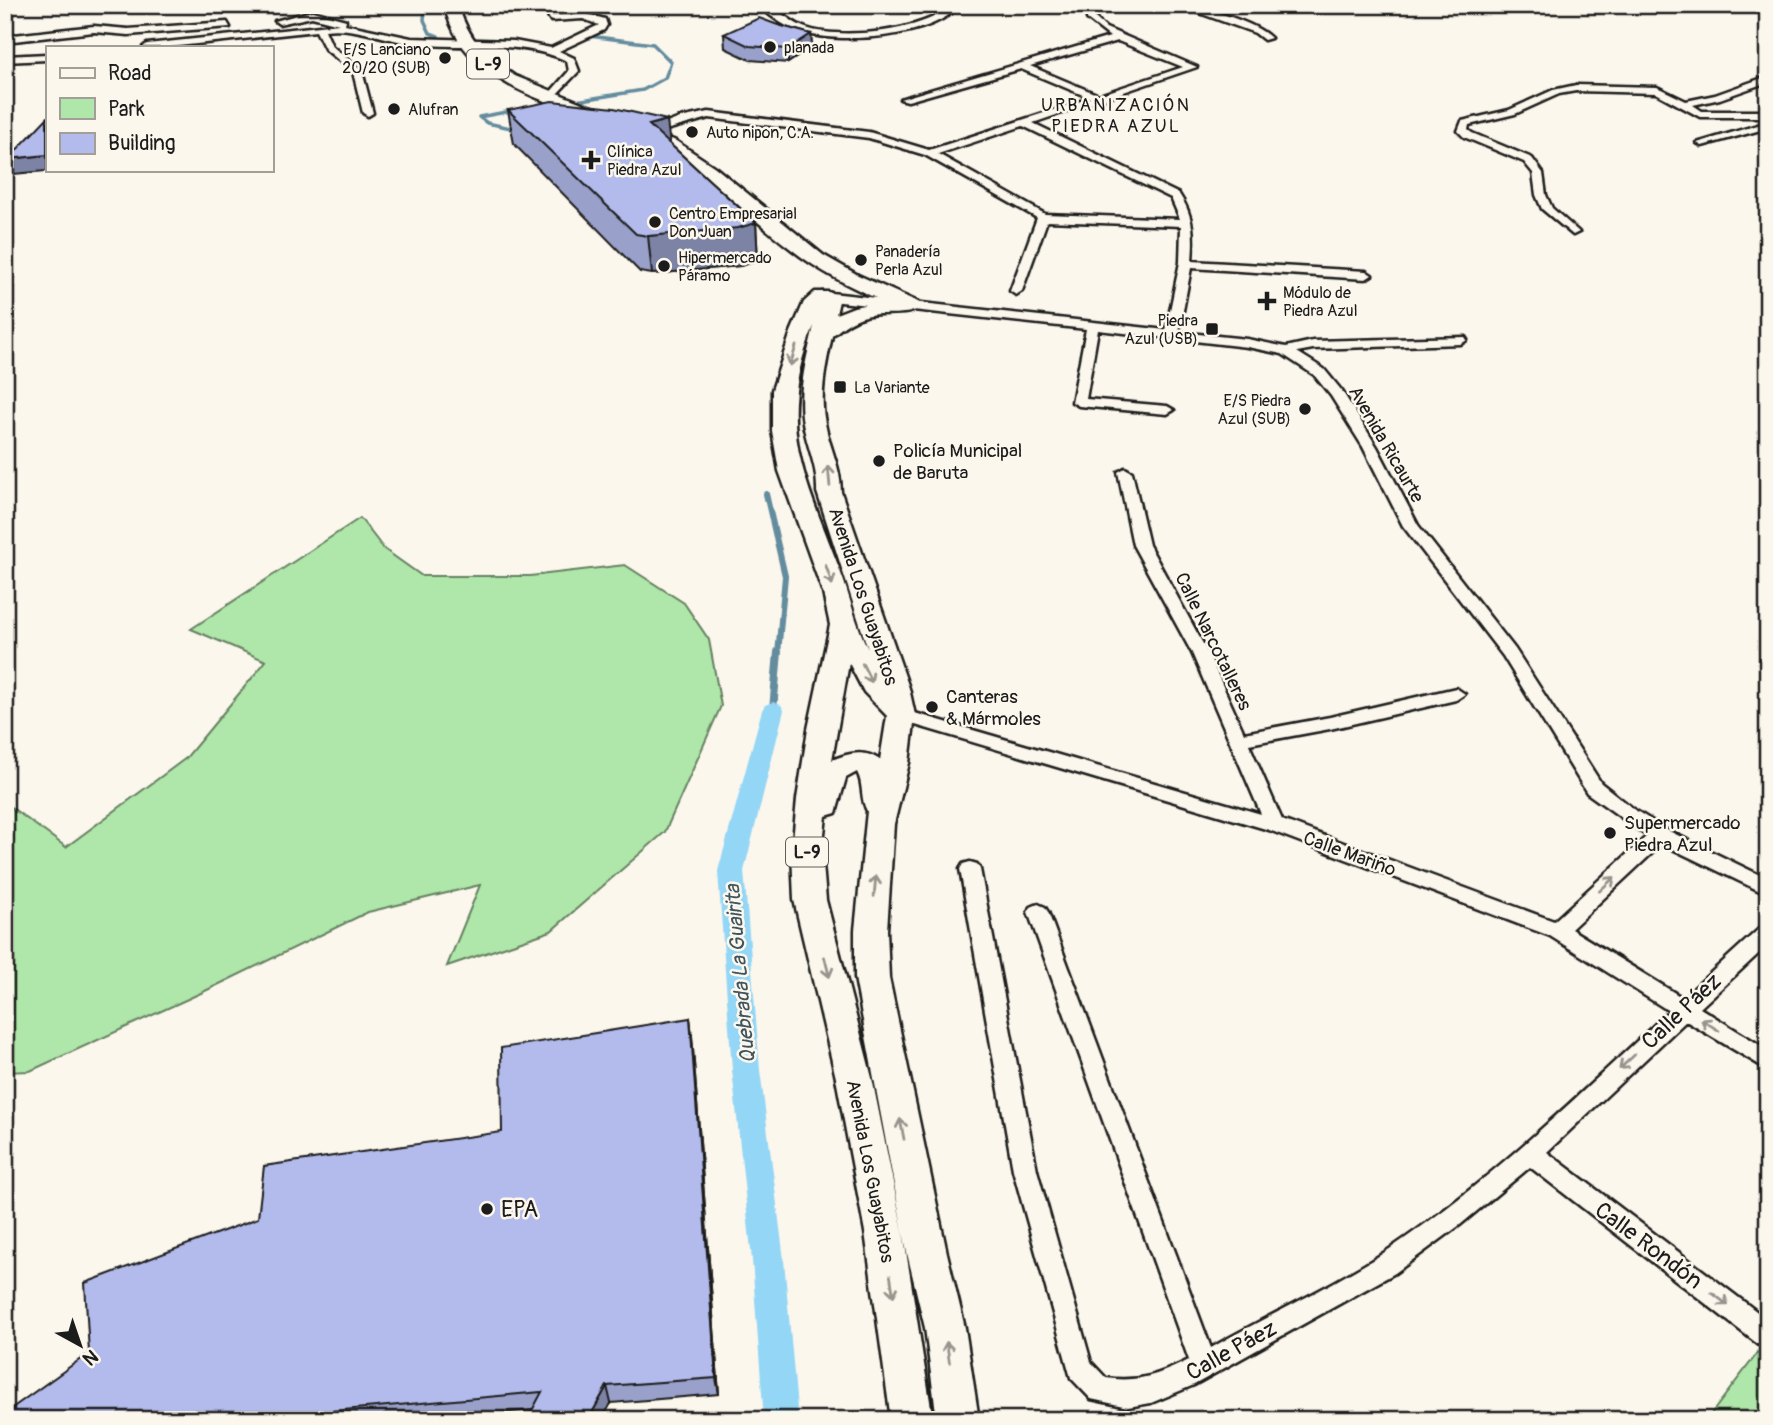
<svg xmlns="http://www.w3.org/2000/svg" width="1773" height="1425" font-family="Pangolin,sans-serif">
<rect width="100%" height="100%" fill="#fbf7ec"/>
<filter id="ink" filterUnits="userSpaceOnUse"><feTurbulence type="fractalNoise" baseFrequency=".0143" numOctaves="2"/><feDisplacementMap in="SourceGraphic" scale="14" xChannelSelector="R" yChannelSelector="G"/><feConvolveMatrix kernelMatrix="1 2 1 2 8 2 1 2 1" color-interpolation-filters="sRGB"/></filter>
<g filter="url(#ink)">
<g fill="#afe6a9" stroke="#668162" stroke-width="2">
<polygon points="360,518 384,549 422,576 530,576 625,565 684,603 709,640 721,706 665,832 551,931 447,966 480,885 368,912 203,992 30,1071 5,1072 5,803 66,847 186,758 266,661 191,629"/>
<polygon points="1760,1350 1768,1356 1768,1420 1718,1420 1711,1414"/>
</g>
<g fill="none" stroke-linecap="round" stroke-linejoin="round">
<g stroke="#648c9f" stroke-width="3.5">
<polyline points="425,5 424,20 430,33 438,36"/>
<polyline points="570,102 643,90 665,78 671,62 653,44 589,36"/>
<polyline points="517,110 479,117 487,123 520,130"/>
</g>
<polyline stroke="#648c9f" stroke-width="6" points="766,494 785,576 778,654"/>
<polyline stroke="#648c9f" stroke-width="8" points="773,710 778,652"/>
<polygon fill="#94d6f6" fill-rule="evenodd" points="773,702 781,705 784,710 744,871 760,1070 784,1260 798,1420 764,1420 752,1260 732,1070 718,871 762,710 765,705"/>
<g stroke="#1c1c1c" stroke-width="5">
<g id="street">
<path d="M 758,5 C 776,5 789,22 806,28 C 840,40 925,32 951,5 L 960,5 C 932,38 845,44 804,33 C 788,29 771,17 758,5 Z"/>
<polygon points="852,5 860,5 860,6 856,9"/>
<path d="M 1093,5 L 1102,5 L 1095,13 L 1095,18 L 1106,28 L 1197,67 L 1033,123 L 1179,194 C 1194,216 1194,235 1192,261 L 1366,271 L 1372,275 L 1366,279 L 1191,268 L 1179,332 L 1247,339 L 1286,347 L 1313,341 L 1465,337 L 1467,340 L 1461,344 L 1313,349 L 1297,352 L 1324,369 L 1342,391 L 1377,447 L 1418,525 L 1515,649 L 1601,783 L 1635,810 L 1667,830 L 1768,879 L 1768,895 L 1662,844 L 1571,929 L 1683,998 L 1761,927 L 1768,925 L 1768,945 L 1700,1008 L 1768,1050 L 1768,1070 L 1686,1021 L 1547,1152 L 1768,1320 L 1768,1348 L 1759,1345 L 1530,1167 L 1460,1225 L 1395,1273 L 1194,1385 L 1151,1403 L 1128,1407 L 1091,1399 L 1071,1378 L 1013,1170 L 960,869 L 963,864 L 970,862 L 977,864 L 980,869 L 1037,1170 L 1091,1362 L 1106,1378 C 1138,1383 1161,1374 1189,1360 L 1028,912 L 1031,907 L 1038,904 L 1045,907 L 1048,912 L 1211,1348 C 1270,1314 1334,1286 1391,1248 C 1492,1180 1581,1093 1669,1011 L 1550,936 L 1269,830 L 895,719 L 892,715 L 901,709 L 1261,814 L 1192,653 L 1133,545 L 1118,472 L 1125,468 L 1132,472 L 1149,545 L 1208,653 L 1244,733 L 1330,717 L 1456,688 L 1465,694 L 1456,700 L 1330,729 L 1249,744 L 1282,820 L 1554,921 L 1647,836 L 1587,793 L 1503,656 L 1403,526 L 1363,447 L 1331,396 L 1314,375 L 1282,354 L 1247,347 L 1098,330 L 1086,399 L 1167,406 L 1174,410 L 1167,414 L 1079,406 L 1072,402 L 1086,329 L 822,300 L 816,296 L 822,292 L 1166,330 L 1180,262 L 1181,226 L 1047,221 L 1022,291 L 1016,295 L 1010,291 L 1037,218 L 925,155 L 869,138 L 709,118 L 648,135 L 643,132 L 680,118 L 709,112 L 869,132 L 929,150 L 1090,98 L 1021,69 L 908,101 L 900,99 L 1110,37 L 1087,19 L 1087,13 ZM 1118,41 L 1183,67 L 1099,95 L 1030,66 ZM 1023,126 L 1171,198 L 1180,219 L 1045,214 L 938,154 Z"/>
<path d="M 1177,5 C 1199,5 1256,22 1271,38 L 1264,40 L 1255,33 Z"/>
<path d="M 312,11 L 346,20 L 345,24 L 411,38 L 514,41 L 551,48 L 599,25 L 583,19 L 551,21 L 548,16 L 583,13 L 605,19 L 607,25 L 604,30 L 559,51 L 574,58 L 579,71 L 552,99 L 547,96 L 569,71 L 567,61 C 519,39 467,50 416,44 C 385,41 357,26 325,30 L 332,46 L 362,71 L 373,113 L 368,116 L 363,113 L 353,72 L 325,49 L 316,31 L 169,47 L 143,47 L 147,44 L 339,24 L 312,17 L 279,24 L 275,21 Z"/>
<polygon points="227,22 230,27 128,35 94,32 5,42 5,36 94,26 128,29"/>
<polygon points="47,54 47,60 5,62 5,56"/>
<polygon points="1768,76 1768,82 1720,99 1693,105 1702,111 1768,111 1768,117 1700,117 1656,93 1576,91 1559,94 1515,114 1469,125 1468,130 1472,133 1532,158 1543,173 1546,195 1552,208 1579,232 1573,235 1542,209 1536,195 1533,173 1524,162 1464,137 1458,131 1462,121 1509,110 1553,90 1576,85 1657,87 1686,101 1715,95"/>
<polygon points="1768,122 1768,128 1702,146 1697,143"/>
<polygon points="47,125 47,134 5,176 5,167"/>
</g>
</g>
<g stroke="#1c1c1c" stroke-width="5">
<path id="primary" d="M 444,5 L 458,5 C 468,39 486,57 515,76 L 676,141 L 715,167 L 823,255 L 858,275 L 918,302 L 921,306 C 911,318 881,311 866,316 C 853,319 842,327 832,336 C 826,364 819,395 825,423 C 829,447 841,467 841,492 L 909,688 L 915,715 L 909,763 L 894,824 L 887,930 L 889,978 L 947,1253 L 965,1328 L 979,1420 L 937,1420 L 925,1328 L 907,1253 L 855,978 L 855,930 L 867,811 C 860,799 864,784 857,772 L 846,778 L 836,813 L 826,816 L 822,852 L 826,900 L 872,1078 L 903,1232 L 933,1420 L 891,1420 L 865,1232 L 836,1078 L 794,900 L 792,852 L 797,799 L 808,729 L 830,625 L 823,593 L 779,471 L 772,431 L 772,390 L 791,332 L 804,302 L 815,292 L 829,292 L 839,301 L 836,314 L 854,307 L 883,301 C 850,287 819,271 791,249 C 748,217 713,177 667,149 C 609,114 536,110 483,67 C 462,51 451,30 444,5 ZM 814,326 C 807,357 797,391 803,423 C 807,447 818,467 817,492 L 868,649 C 855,623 850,596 839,568 C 805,478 773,423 814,326 ZM 849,663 L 864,692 L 887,716 L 880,760 C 864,749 848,753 832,760 Z"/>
</g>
<use href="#street" fill="#fbf7ec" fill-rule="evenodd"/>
<use href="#primary" fill="#fbf7ec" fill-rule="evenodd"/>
</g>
<g fill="#99a1cb" stroke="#1c1c1c" stroke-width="2">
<polygon points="778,25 811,34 812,47 788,63 750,60 725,48 724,34"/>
<polygon points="508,110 670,144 756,223 758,261 740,266 652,274 640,272 514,144"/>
<polygon points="690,1018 692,1036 719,1394 611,1403 420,1420 5,1420 502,1132"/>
</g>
<g fill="#7d83a5" stroke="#1c1c1c" stroke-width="2">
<polygon points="811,34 812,47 788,63 788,49"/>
<polygon points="667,120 671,155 649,125"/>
<polygon points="47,155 47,170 57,170 14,174 8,159"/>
<polygon points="756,223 758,261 740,266 652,274 648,236"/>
<polygon points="690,1018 692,1036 719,1394 716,1378"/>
<polygon points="607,1386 611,1403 602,1420 588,1420"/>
</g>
<g fill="#b2bbec" stroke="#1c1c1c" stroke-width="2">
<polygon points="759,18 778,25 811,34 788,49 749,46 724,34"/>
<polygon points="552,101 614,108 667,120 649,125 756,223 738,228 648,236 636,234 508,110"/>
<polygon points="47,118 47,155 8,159"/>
<polygon points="690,1018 716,1378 607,1386 588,1420 527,1420 542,1392 233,1420 5,1420 5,1413 89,1353 85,1283 258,1218 264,1166 502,1132 501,1048"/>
</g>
<defs><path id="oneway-shaft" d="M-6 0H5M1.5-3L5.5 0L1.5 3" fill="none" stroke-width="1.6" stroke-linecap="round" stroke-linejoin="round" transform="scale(1.75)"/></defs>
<g stroke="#97948e">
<use href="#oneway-shaft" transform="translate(793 356) rotate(107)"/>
<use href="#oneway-shaft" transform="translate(829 476) rotate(-95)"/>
<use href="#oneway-shaft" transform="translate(829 575) rotate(71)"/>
<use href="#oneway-shaft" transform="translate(867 673) rotate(63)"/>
<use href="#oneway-shaft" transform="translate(1607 884) rotate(-43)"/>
<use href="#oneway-shaft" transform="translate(875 886) rotate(-85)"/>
<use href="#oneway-shaft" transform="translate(827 967) rotate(76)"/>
<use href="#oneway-shaft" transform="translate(1710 1025) rotate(-148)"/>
<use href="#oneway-shaft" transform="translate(1627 1062) rotate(137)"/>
<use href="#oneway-shaft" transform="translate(902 1129) rotate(-101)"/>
<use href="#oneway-shaft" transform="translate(892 1286) rotate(81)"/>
<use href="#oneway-shaft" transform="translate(1720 1299) rotate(37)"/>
<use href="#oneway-shaft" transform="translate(948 1352) rotate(-98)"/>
</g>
</g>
<g fill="#1c1c1c" stroke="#fbf7ec" stroke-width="2.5">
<circle cx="770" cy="47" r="7"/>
<circle cx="445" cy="58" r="7"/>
<circle cx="394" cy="109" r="7"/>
<circle cx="692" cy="132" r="7"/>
<path d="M587.5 149.5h7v7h7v7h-7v7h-7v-7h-7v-7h7z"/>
<circle cx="655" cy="222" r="7"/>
<circle cx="861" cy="260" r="7"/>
<circle cx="664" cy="266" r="7"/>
<path d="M1263.5 290.5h7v7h7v7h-7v7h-7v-7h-7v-7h7z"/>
<rect x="1205" y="322" width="14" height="14" rx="3.5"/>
<rect x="833" y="380" width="14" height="14" rx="3.5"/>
<circle cx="1305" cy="409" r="7"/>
<circle cx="879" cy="461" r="7"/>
<circle cx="932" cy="707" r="7"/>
<circle cx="1610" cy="833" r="7"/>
<circle cx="487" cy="1209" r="7"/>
</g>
<g text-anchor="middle" stroke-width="5" stroke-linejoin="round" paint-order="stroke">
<g font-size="16" fill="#1c1c1c" stroke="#fbf7ec" text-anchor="start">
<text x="784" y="53">planada</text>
<text x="431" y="55" text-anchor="end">E/S Lanciano<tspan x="431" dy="18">20/20 (SUB)</tspan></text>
<text x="408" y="115">Alufran</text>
<text x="706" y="138">Auto nipon, C.A.</text>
<text x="607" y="157">Clínica<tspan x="607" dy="18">Piedra Azul</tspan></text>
<text x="669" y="219">Centro Empresarial<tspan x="669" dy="18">Don Juan</tspan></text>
<text x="875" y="257">Panadería<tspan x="875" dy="18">Perla Azul</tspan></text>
<text x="678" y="263">Hipermercado<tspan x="678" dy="18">Páramo</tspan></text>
<text x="1283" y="298">Módulo de<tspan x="1283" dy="18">Piedra Azul</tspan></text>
<text x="1198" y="326" text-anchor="end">Piedra<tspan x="1198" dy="18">Azul (USB)</tspan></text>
<text x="854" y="393">La Variante</text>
<text x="1291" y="406" text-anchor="end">E/S Piedra<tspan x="1291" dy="18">Azul (SUB)</tspan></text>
</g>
<g fill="#fbf7ec" stroke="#5f5e5a" stroke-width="2">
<rect x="467" y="49.5" width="42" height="29" rx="5"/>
<rect x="786" y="837.5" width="42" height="29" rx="5"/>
</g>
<g font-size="18" font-weight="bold" fill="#1c1c1c">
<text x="488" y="70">L-9</text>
<text x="807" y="858">L-9</text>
</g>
<g font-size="18" letter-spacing="2" fill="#1c1c1c" stroke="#fbf7ec">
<text x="1116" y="111">URBANIZACIÓN<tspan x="1116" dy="21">PIEDRA AZUL</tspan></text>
</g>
<g font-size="19" fill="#1c1c1c" stroke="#fbf7ec">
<text transform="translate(1387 444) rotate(60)" y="7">Avenida Ricaurte</text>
<text transform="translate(864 596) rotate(72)" y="7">Avenida Los Guayabitos</text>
<text transform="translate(1214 641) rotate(64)" y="7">Calle Narcotalleres</text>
<text transform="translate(1350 853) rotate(20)" y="7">Calle Mariño</text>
<text transform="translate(871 1171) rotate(79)" y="7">Avenida Los Guayabitos</text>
</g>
<g font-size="19" fill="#1c1c1c" stroke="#fbf7ec" text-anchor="start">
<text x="893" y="457">Policía Municipal<tspan x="893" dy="22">de Baruta</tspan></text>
<text x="946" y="703">Canteras<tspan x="946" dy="22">&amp; Mármoles</tspan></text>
<text x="1624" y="829">Supermercado<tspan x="1624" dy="22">Piedra Azul</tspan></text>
</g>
<g font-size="21" font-style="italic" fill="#40545d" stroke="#fbf7ec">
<text transform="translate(740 974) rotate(-95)" y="7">Quebrada La Guairita</text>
</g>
<g font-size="23" fill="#1c1c1c" stroke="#fbf7ec">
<text transform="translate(1681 1011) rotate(-43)" y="8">Calle Páez</text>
<text transform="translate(1649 1245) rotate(37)" y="8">Calle Rondón</text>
<text transform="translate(1231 1350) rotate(-29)" y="8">Calle Páez</text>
</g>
<g font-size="23" fill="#1c1c1c" stroke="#fbf7ec" text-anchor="start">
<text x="501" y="1217">EPA</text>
</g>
</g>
<rect width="1773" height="1425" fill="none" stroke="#fbf7ec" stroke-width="28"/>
<rect x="14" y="14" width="1745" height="1397" fill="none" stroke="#1c1c1c" stroke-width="2.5" filter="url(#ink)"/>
<rect x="46" y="46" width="228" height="126" fill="#fbf7ec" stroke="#a29f99" stroke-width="2"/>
<rect x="60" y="68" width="35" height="10" fill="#fbf7ec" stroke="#a29f99" stroke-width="2"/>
<text x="108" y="80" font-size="21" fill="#1c1c1c">Road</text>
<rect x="60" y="98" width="35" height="21" fill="#afe6a9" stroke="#a29f99" stroke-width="2"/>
<text x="108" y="116" font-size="21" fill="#1c1c1c">Park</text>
<rect x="60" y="133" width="35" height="21" fill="#b2bbec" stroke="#a29f99" stroke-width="2"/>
<text x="108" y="150" font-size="21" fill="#1c1c1c">Building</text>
<g transform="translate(80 1345) rotate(140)" stroke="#fbf7ec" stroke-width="5" paint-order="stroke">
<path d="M0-5L12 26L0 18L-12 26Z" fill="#1c1c1c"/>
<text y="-10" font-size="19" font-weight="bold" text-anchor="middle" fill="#1c1c1c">N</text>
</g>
</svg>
